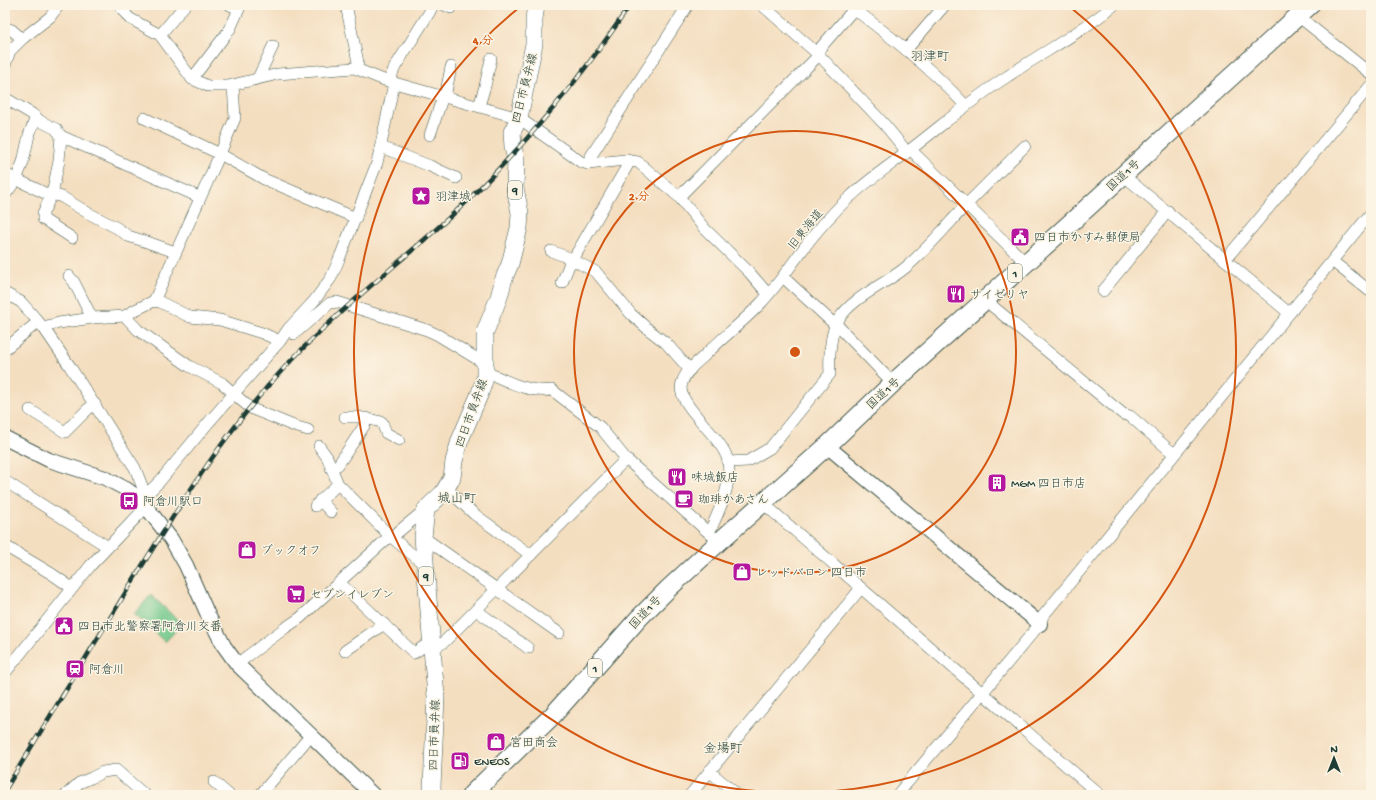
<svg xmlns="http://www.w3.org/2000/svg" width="1376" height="800" font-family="'Gochi Hand','Klee One',sans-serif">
<rect width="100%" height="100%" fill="#fcf5e5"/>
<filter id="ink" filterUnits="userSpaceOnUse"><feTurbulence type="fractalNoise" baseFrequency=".025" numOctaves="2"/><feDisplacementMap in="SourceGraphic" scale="8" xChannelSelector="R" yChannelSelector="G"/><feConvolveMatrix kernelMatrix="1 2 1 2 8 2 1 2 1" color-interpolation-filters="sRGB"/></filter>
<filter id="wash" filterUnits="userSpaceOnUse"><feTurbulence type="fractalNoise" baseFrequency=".012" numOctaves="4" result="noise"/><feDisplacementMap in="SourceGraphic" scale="16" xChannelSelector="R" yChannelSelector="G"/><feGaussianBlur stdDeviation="0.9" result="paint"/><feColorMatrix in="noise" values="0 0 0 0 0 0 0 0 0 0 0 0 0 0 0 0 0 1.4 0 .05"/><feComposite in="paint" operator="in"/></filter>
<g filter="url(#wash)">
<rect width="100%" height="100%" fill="#f4dec0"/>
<polygon fill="#74c98e" stroke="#4a8361" points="151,595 182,624 165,642 134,614"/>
</g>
<g filter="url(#ink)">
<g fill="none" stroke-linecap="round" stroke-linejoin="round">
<g stroke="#3f5549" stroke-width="12">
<g id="minor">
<polyline points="119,5 129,18 160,35 192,79 208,86 228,86 278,74 354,68 384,80 519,118 581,162 588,164 625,160 638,162 679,197 704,228 749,272 768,294"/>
<polyline points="346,5 358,62 357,69"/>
<polyline points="444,5 451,8 452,5"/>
<polyline points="762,5 819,55 885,125 903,147 905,154"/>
<path d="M 849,5 C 890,36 931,68 965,105"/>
<polyline points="1298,16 1371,74"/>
<polyline points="5,28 12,30 22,39"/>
<polyline points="160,35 185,5"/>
<polyline points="906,50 945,5"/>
<polyline points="816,53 854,9"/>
<polyline points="5,65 10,51 22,39 50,17 59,5"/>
<polyline points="258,78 273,46"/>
<polyline points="192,79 230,29 239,9 230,5"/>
<polyline points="389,81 395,67 429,13 433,5"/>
<polyline points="445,97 451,67"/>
<polyline points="5,98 32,114 40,121 56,129 61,136 199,197"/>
<polyline points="479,106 485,86 491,59"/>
<polyline points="144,118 220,154 235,118 233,85"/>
<polyline points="430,135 443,96"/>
<polyline points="381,147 430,166 456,178"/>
<polyline points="911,150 1026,263"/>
<polyline points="588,164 591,156 688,5"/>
<polyline points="5,174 51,196"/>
<polyline points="1123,175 1289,313"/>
<polyline points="52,194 59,161 61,136"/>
<polyline points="5,195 16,180 23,162 29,135 36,117"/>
<polyline points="679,197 819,55"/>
<polyline points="967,204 1025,146"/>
<polyline points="72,238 43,219 43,213 52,194 62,197 88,213 117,228 128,236 147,242 175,252"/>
<polyline points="551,251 567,257 596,272 631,314 649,330 666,343 690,370"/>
<polyline points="1225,260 1371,85"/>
<polyline points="1332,261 1371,292"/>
<polyline points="69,276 74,282 92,318"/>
<polyline points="783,277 833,323 838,326 893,383"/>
<polyline points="562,283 571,260 575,256 630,161"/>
<polyline points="1103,291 1168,211"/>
<polyline points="5,293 21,302 29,311 43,327 69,365 135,468 146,496"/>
<polyline points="985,300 1123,414 1130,416 1174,454"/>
<polyline points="154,301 220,154 264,179 356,218"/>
<polyline points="125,316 138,330 189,366 222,383 250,408 294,426 308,430"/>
<polyline points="43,327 59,323 92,318 125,316 135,310 154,301 160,302 190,317 220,320 262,333 280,341"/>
<polyline points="294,334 330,303 337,302 427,330 438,335 484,363"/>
<polyline points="5,349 38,322"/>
<path d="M 486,372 C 507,381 528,393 552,390 L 600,427 L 626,459 L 709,533"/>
<polyline points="30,410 65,432 88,409 95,404"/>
<polyline points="345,417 359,417 382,422 386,433 399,440"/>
<polyline points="319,446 327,457 338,484 390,536 425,565"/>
<path d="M 728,462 L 748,461 L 770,448 L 830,374 C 829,358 830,333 838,320 C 854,296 884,285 905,268 C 928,249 947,225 967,204"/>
<polyline points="331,468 338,465 364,426 366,418"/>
<polyline points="5,481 108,547"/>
<polyline points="446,488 474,514 531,555"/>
<polyline points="141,500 160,481 209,422 280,341 289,328 314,301 331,278 340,257 377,163 394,83"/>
<polyline points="320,500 331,512"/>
<polyline points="763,503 1100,795"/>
<polyline points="315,506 338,484"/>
<polyline points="392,537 426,509"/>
<polyline points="423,537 559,633"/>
<path d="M 720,541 L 709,533 C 719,511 732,486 728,461 C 723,436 674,404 682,383 C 685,372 695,364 703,357 C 722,338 743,322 761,303 C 781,282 796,257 814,235 C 825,222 837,208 850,197 C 870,178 894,163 915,146 C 946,122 975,97 1008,76 C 1043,52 1081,33 1114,5"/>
<polyline points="5,546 52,574 72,588"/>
<polyline points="340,583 414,653 432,641"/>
<polyline points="476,610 528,648"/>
<polyline points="433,649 444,642 626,459"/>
<polyline points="345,651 384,624"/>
<polyline points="237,664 285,628 300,618 390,536"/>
<polyline points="5,673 91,565 146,507"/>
<polyline points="709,771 738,795"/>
<polyline points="214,782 229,795"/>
<polyline points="66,795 79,783 91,778 103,772 116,770 145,795"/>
<polyline points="260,795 311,735"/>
<polyline points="690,795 861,588"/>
<polyline points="897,795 1040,624 1043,616 1371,213"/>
</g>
</g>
<g stroke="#3f5549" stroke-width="16">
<g id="tertiary">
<polyline points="5,438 49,460 105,478 126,489 141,500 171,539 186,565 208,615 224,646 237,664 373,795"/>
<polyline points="827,446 1040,624"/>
</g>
</g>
<g stroke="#3f5549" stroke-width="18">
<polyline id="primary" points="433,795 432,787 436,697 423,537 426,509 443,493 452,478 454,461 460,440 480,393 485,378 485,332 499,297 504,278 510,264 519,228 520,213 515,188 516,160 513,147 512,132 519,118 534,44 534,19 536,5"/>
</g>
<g stroke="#3f5549" stroke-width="20">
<polyline id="trunk" points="471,795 553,715 639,618 668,589 720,541 827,446 893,383 1087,208 1310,5"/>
</g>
<use href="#minor" stroke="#fff" stroke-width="11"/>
<use href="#tertiary" stroke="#fff" stroke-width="14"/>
<use href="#primary" stroke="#fff" stroke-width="17"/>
<use href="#trunk" stroke="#fff" stroke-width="18"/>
<g stroke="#1f3d34" stroke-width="4.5">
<path id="rail" d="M 5,790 C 47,721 90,652 132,582 C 178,508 225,431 285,367 C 340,307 406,259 465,203 C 527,143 582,77 630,5"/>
</g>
<use href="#rail" stroke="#fcf5e5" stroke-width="3" stroke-dasharray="9" stroke-linecap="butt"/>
</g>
</g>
<g fill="none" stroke="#d45610" stroke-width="2">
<circle cx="795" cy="352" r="221"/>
<path d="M1070 7A441 441 0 1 1 520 7"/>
</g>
<defs>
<g id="sight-square" transform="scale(1)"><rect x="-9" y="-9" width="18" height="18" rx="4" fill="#b5179e" stroke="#fcf5e5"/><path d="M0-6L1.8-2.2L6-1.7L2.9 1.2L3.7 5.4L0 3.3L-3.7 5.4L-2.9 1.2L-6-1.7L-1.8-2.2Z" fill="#fff"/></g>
<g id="civic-square" transform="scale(1)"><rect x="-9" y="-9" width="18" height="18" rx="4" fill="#b5179e" stroke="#fcf5e5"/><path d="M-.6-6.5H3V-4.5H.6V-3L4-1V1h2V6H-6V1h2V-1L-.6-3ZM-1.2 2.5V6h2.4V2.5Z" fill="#fff"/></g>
<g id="restaurant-square" transform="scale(1)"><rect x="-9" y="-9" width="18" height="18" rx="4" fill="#b5179e" stroke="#fcf5e5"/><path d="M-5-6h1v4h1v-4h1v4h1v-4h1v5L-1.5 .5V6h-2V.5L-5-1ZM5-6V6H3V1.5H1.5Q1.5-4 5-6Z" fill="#fff"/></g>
<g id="building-square" transform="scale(1)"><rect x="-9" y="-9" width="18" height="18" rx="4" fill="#b5179e" stroke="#fcf5e5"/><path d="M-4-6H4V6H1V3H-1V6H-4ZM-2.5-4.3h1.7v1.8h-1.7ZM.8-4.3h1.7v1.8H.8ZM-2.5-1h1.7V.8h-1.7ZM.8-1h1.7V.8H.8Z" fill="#fff"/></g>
<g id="cafe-square" transform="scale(1)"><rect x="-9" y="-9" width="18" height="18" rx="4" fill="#b5179e" stroke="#fcf5e5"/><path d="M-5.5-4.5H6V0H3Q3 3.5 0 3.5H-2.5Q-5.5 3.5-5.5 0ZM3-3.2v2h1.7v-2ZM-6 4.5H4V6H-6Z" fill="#fff"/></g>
<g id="bus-square" transform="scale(1)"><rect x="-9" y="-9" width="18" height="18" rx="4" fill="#b5179e" stroke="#fcf5e5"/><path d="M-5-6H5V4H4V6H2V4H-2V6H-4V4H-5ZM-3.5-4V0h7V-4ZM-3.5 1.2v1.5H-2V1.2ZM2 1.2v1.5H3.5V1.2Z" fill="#fff"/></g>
<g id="shop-square" transform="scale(1)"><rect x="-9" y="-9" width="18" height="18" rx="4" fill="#b5179e" stroke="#fcf5e5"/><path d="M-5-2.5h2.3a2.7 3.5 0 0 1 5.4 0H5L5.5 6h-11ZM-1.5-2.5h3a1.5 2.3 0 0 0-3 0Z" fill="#fff"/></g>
<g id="supermarket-square" transform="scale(1)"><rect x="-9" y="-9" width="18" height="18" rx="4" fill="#b5179e" stroke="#fcf5e5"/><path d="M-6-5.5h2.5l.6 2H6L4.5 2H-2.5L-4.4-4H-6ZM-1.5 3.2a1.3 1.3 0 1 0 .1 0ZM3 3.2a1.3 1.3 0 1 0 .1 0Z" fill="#fff"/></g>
<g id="station-square" transform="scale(1)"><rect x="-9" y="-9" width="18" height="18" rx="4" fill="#b5179e" stroke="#fcf5e5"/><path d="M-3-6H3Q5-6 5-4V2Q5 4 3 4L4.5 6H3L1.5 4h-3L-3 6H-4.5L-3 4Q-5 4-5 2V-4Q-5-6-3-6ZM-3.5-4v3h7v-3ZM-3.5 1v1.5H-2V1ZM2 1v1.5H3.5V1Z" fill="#fff"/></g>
<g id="fuel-square" transform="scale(1)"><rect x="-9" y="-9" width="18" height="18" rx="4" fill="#b5179e" stroke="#fcf5e5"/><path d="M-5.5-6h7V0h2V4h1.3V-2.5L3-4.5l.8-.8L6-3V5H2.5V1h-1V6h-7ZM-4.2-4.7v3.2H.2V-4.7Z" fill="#fff"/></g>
</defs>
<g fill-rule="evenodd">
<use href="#sight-square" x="421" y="196"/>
<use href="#civic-square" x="1020" y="237"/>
<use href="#restaurant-square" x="956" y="294"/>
<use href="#restaurant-square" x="677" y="477"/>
<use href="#building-square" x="997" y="483"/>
<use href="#cafe-square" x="684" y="499"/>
<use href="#bus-square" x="129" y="501"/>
<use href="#shop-square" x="247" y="550"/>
<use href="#shop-square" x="742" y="572"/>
<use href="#supermarket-square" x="296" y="594"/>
<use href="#civic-square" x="64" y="626"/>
<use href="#station-square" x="75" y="669"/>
<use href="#shop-square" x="496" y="742"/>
<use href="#fuel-square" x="460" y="761"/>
</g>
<g text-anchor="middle" stroke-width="3" stroke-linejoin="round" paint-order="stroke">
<g fill="#fcf5e5" stroke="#617469" stroke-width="1">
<rect x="508" y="181" width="14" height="18" rx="3"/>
<rect x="1008" y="264" width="14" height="18" rx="3"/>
<rect x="419" y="567" width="14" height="18" rx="3"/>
<rect x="588" y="659" width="14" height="18" rx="3"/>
</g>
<g font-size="11" font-weight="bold" fill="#1f3d34">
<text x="515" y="194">9</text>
<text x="1015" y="277">1</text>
<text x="426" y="580">9</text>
<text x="595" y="672">1</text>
</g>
<g font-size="12" fill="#1f3d34" stroke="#fcf5e5">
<text transform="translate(524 88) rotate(-76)" y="4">四日市員弁線</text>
<text transform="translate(1123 175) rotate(-43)" y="4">国道1号</text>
<text transform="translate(805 229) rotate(-51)" y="4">旧東海道</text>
<text transform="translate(883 393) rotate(-43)" y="4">国道1号</text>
<text transform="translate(471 413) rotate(-70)" y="4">四日市員弁線</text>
<text transform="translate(645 612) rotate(-47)" y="4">国道1号</text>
<text transform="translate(434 735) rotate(-88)" y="4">四日市員弁線</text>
</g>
<g font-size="12" fill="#1f3d34" stroke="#fcf5e5" text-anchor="start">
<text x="435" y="200">羽津城</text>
<text x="1034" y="241">四日市かすみ郵便局</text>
<text x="970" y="298">サイゼリヤ</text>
<text x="691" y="481">味城飯店</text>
<text x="1011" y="487">MGM 四日市店</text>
<text x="698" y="503">珈琲かあさん</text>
<text x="143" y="505">阿倉川駅口</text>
<text x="261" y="554">ブックオフ</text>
<text x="756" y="576">レッドバロン 四日市</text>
<text x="310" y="598">セブンイレブン</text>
<text x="78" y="630">四日市北警察署阿倉川交番</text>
<text x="89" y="673">阿倉川</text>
<text x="510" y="746">宮田商会</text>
<text x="474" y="765">ENEOS</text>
</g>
<g font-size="13" fill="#1f3d34" stroke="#fcf5e5">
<text x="930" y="60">羽津町</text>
<text x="457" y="502">城山町</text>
<text x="723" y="752">金場町</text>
</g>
</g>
<circle cx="795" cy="352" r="6" fill="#d45610" stroke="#fcf5e5" stroke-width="2"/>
<g font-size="12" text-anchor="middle" font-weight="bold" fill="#d45610" stroke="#fcf5e5" stroke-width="3" stroke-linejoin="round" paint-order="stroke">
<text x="483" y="44">4 分</text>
<text x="639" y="200">2 分</text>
</g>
<rect width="1376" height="800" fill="none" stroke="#fcf5e5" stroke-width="20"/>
<g transform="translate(1334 758)" stroke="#fcf5e5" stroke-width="3" paint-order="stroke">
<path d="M0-3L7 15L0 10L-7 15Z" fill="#1f3d34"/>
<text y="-6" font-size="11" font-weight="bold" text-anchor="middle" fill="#1f3d34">N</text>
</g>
</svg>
